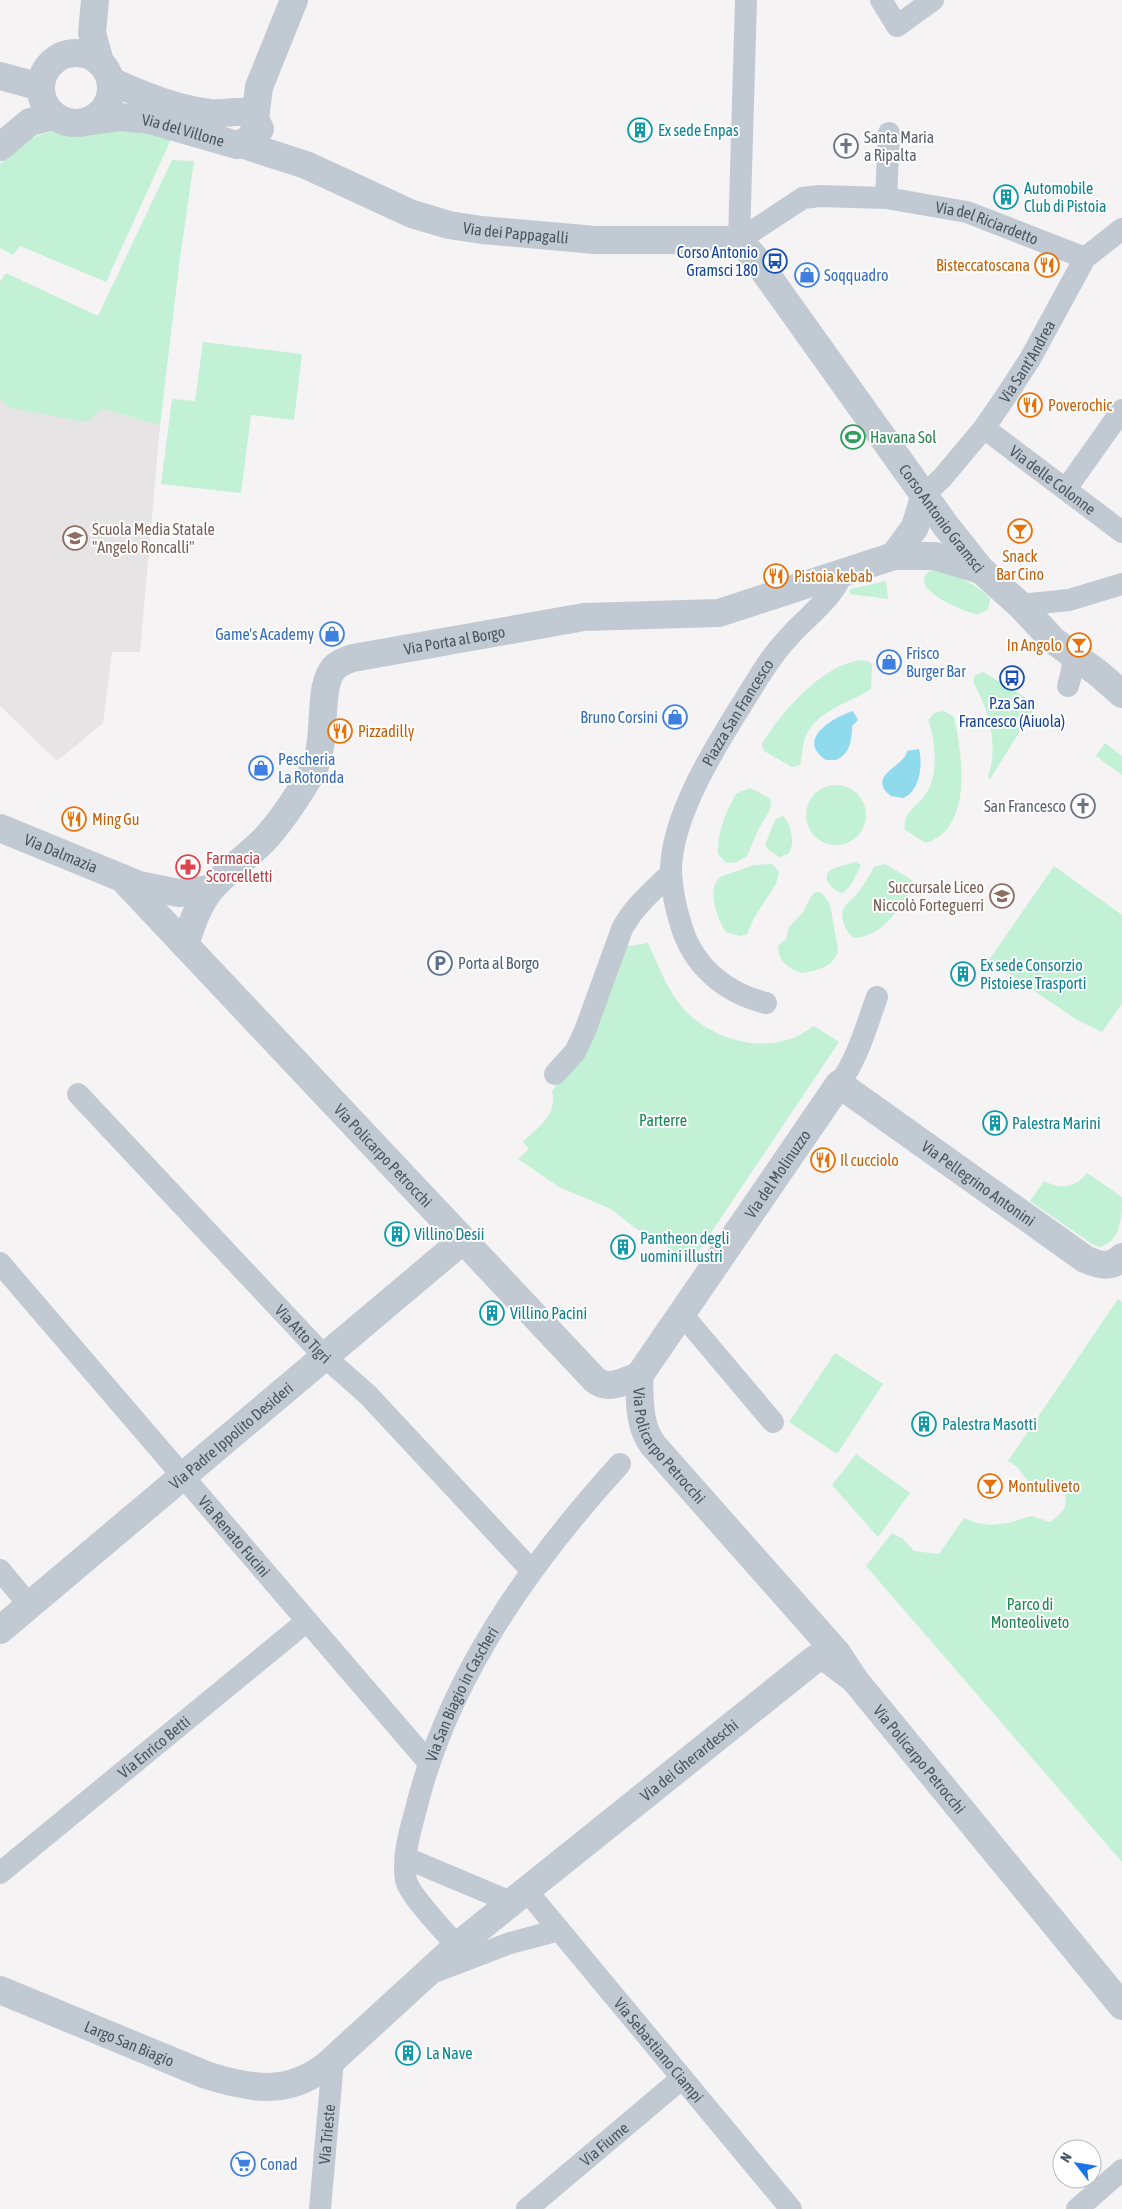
<svg xmlns="http://www.w3.org/2000/svg" width="1122" height="2209" font-family="'Asap Condensed',sans-serif">
<rect width="100%" height="100%" fill="#f5f3f3"/>
<polygon fill="#e6e4e5" points="0,400 10,408 102,409 160,425 140,652 112,652 103,723 57,761 0,706"/>
<g fill="#c3f1d5">
<polygon points="89,115 173,135 106,282 20,246 13,255 0,248 0,164 22,144 39,135 56,130"/>
<polygon points="172,160 194,161 180,258 160,425 102,409 86,422 10,408 0,400 0,282 6,273 98,316"/>
<polygon points="203,342 302,354 294,420 251,415 241,493 161,484 172,399 195,401"/>
<path d="M 934,569 C 949,571 981,586 990,599 L 988,609 C 985,611 982,613 978,614 C 966,614 899,585 934,569 Z"/>
<polygon points="886,581 888,599 850,594 850,589"/>
<path d="M 861,660 L 868,661 L 872,664 L 871,689 C 847,705 814,710 804,741 C 802,749 802,757 800,765 L 792,767 L 764,751 L 762,744 C 781,712 822,665 861,660 Z"/>
<path d="M 983,672 L 1030,700 L 1035,707 L 990,779 L 988,777 C 999,745 989,710 973,682 L 975,675 Z"/>
<path d="M 944,711 L 954,717 C 962,754 974,828 926,843 L 905,830 C 902,814 916,807 925,795 C 939,777 936,740 928,720 L 934,713 Z"/>
<polygon points="1105,743 1122,756 1122,775 1096,756"/>
<circle cx="836" cy="815" r="30"/>
<path d="M 750,788 L 769,798 L 771,803 L 770,810 L 758,830 L 747,856 L 737,862 L 726,863 L 718,854 C 717,833 726,811 736,794 Z"/>
<path d="M 783,816 C 791,824 796,845 788,854 L 780,857 L 768,850 L 765,845 L 775,820 Z"/>
<path d="M 855,862 L 861,865 L 851,885 L 843,893 C 832,891 817,874 835,868 C 841,865 848,865 855,862 Z"/>
<path d="M 772,864 L 779,872 L 776,884 L 754,918 L 747,934 L 739,936 L 726,932 C 717,919 706,889 720,877 L 754,865 Z"/>
<path d="M 885,864 L 912,880 L 913,885 C 901,907 883,937 854,938 C 846,932 838,916 845,906 C 848,902 853,899 856,895 C 863,886 869,877 874,867 Z"/>
<polygon points="1054,866 1122,915 1122,1004 1102,1032 1077,1020 989,960"/>
<path d="M 818,892 L 822,893 L 830,904 L 838,950 C 835,967 816,971 801,973 C 788,968 778,961 778,946 L 786,939 L 789,927 L 803,912 L 810,898 L 814,893 Z"/>
<path d="M 648,943 C 658,964 666,988 682,1007 C 706,1035 750,1051 787,1040 C 796,1038 805,1032 814,1026 L 839,1042 L 692,1261 L 635,1228 L 611,1209 L 559,1187 L 518,1159 L 529,1149 L 523,1142 C 538,1127 558,1115 552,1091 L 576,1061 L 622,947 Z"/>
<path d="M 1087,1173 L 1122,1197 C 1122,1215 1122,1241 1100,1247 L 1092,1244 L 1030,1201 L 1044,1181 C 1061,1190 1075,1188 1087,1173 Z"/>
<path d="M 1118,1299 L 1122,1302 L 1122,1862 L 866,1566 L 892,1533 L 903,1539 L 914,1551 L 939,1554 L 964,1518 L 977,1523 L 991,1525 L 1008,1523 L 1031,1516 L 1050,1522 C 1067,1510 1069,1505 1062,1485 L 1047,1479 L 1032,1486 L 1016,1466 L 1008,1461 Z"/>
<polygon points="835,1353 883,1384 837,1454 789,1422"/>
<polygon points="856,1454 910,1493 878,1537 832,1485"/>
</g>
<g fill="#90daee">
<path d="M 853,711 L 858,720 L 852,726 C 852,740 850,754 836,760 L 826,760 C 795,739 834,717 853,711 Z"/>
<path d="M 919,749 C 923,765 920,791 903,798 L 891,796 C 865,775 905,767 907,751 Z"/>
</g>
<g fill="none" stroke-linecap="round" stroke-linejoin="round">
<g stroke="#c1cad2" stroke-width="22">
<polyline points="881,0 897,26 933,0"/>
<polyline points="886,198 889,133"/>
<path id="s1" d="M 739,240 L 803,198 L 820,196 L 886,198 L 967,212 L 1085,258"/>
<polyline points="739,240 746,0"/>
<path id="s2" d="M 984,428 L 1122,532"/>
<polyline points="1066,489 1122,410"/>
<path id="s3" d="M 925,494 L 942,478 L 984,428 L 1006,396 L 1030,359 L 1085,258 L 1122,229"/>
<polyline points="1020,605 1069,600 1122,584"/>
<polyline points="1068,686 1072,671 1073,656"/>
<path id="s4" d="M 766,1003 C 725,993 693,966 681,925 C 676,909 672,891 671,873 C 670,818 715,747 744,701 C 757,680 770,657 787,639 C 806,617 831,601 843,573"/>
<path d="M 555,1074 L 575,1052 L 585,1031 L 622,929 C 634,906 653,891 671,873"/>
<path d="M 839,1084 C 858,1058 866,1027 877,997"/>
<path id="s5" d="M 78,1094 L 325,1357 L 368,1395 L 532,1571"/>
<path id="s6" d="M 0,1263 L 429,1763"/>
<polyline points="681,1313 773,1422"/>
<polyline points="0,1570 29,1605"/>
<polyline points="406,1858 511,1902"/>
<path id="s7" d="M 0,1873 L 307,1621"/>
<path id="s8" d="M 526,1890 L 791,2209"/>
<path id="s9" d="M 457,1946 C 446,1933 409,1895 406,1880 C 402,1858 410,1831 416,1809 C 448,1678 530,1563 620,1464"/>
<polyline points="437,1971 510,1943 559,1930"/>
<path id="s10" d="M 320,2209 L 333,2060"/>
<path id="s11" d="M 527,2209 L 681,2079"/>
<polyline points="1077,2209 1122,2170"/>
</g>
<g stroke="#c1cad2" stroke-width="28">
<polyline points="95,0 92,33 100,62"/>
<circle cx="76" cy="88" r="35"/>
<polyline points="0,76 41,87"/>
<path id="s12" d="M 90,121 L 120,117 L 150,120 L 237,145 C 251,141 258,131 254,116 L 249,112 C 236,111 223,114 210,113 C 175,109 143,95 111,81"/>
<polyline points="260,129 255,119 259,87 294,0"/>
<path id="s13" d="M 241,144 L 306,165 L 412,214 L 449,225 L 482,230 L 595,240 L 739,240 L 754,257 L 946,526 L 981,570 L 1020,605 L 1054,641 L 1098,673 L 1122,694"/>
<polyline points="0,147 30,122 54,116"/>
<polyline points="894,556 915,527 925,494"/>
<path id="s14" d="M 0,828 L 139,885 L 179,893 L 210,889"/>
<path id="s15" d="M 122,878 L 595,1380 C 609,1391 623,1381 639,1376"/>
<path id="s16" d="M 185,945 C 191,926 197,907 210,890 C 225,872 246,858 263,841 C 283,820 298,796 312,772 C 330,741 315,685 336,666 C 341,662 347,660 353,658 L 584,617 L 719,613 L 894,556 L 935,556 L 981,570"/>
<path id="s17" d="M 639,1376 C 640,1399 638,1425 653,1445 L 837,1653 L 854,1679 L 1122,2006"/>
<path id="s18" d="M 639,1376 L 839,1084 L 1085,1259 C 1099,1265 1111,1269 1122,1257"/>
<path id="s19" d="M 0,1630 L 462,1241"/>
<path id="s20" d="M 0,1990 L 206,2075 C 251,2089 286,2096 326,2066 L 457,1946 L 815,1659 L 826,1658 L 854,1679"/>
</g>
</g>
<defs>
<g id="building-ring" transform="scale(1.25)"><circle r="9.5" fill="#fff" stroke="#0f9aa8" stroke-width="1.5"/><path d="M-4-6H4V6H1V3H-1V6H-4ZM-2.5-4.3h1.7v1.8h-1.7ZM.8-4.3h1.7v1.8H.8ZM-2.5-1h1.7V.8h-1.7ZM.8-1h1.7V.8H.8Z" fill="#0f9aa8"/></g>
<g id="church-ring" transform="scale(1.25)"><circle r="9.5" fill="#fff" stroke="#6b7280" stroke-width="1.5"/><path d="M-1.2-6h2.4v3.5h3.3v2.4h-3.3V6h-2.4V-.1h-3.3v-2.4h3.3Z" fill="#6b7280"/></g>
<g id="bus-ring" transform="scale(1.25)"><circle r="9.5" fill="#fff" stroke="#1a4fb4" stroke-width="1.5"/><path d="M-5-6H5V4H4V6H2V4H-2V6H-4V4H-5ZM-3.5-4V0h7V-4ZM-3.5 1.2v1.5H-2V1.2ZM2 1.2v1.5H3.5V1.2Z" fill="#1a4fb4"/></g>
<g id="restaurant-ring" transform="scale(1.25)"><circle r="9.5" fill="#fff" stroke="#e8710a" stroke-width="1.5"/><path d="M-5-6h1v4h1v-4h1v4h1v-4h1v5L-1.5 .5V6h-2V.5L-5-1ZM5-6V6H3V1.5H1.5Q1.5-4 5-6Z" fill="#e8710a"/></g>
<g id="shop-ring" transform="scale(1.25)"><circle r="9.5" fill="#fff" stroke="#3f7fe0" stroke-width="1.5"/><path d="M-5-2.5h2.3a2.7 3.5 0 0 1 5.4 0H5L5.5 6h-11ZM-1.5-2.5h3a1.5 2.3 0 0 0-3 0Z" fill="#3f7fe0"/></g>
<g id="stadium-ring" transform="scale(1.25)"><circle r="9.5" fill="#fff" stroke="#2e9e5b" stroke-width="1.5"/><path d="M0-5a6.5 5 0 1 0 0 10a6.5 5 0 1 0 0-10ZM-3.5-1.8h7v3.6h-7Z" fill="#2e9e5b"/></g>
<g id="bar-ring" transform="scale(1.25)"><circle r="9.5" fill="#fff" stroke="#e8710a" stroke-width="1.5"/><path d="M-6-5H6L.8 .8V4.5H3.5V6h-7V4.5H-.8V.8Z" fill="#e8710a"/></g>
<g id="school-ring" transform="scale(1.25)"><circle r="9.5" fill="#fff" stroke="#8d6e63" stroke-width="1.5"/><path d="M0-5L7-2L0 1L-7-2ZM-4 1L0 2.5L4 1V4Q0 6-4 4Z" fill="#8d6e63"/></g>
<g id="pharmacy-ring" transform="scale(1.25)"><circle r="9.5" fill="#fff" stroke="#e0444e" stroke-width="1.5"/><path d="M-2-6h4v4h4v4h-4v4h-4v-4h-4v-4h4Z" fill="#e0444e"/></g>
<g id="parking-ring" transform="scale(1.25)"><circle r="9.5" fill="#fff" stroke="#5c6f8a" stroke-width="1.5"/><path d="M-3.5-5.5H1a3.5 3.5 0 0 1 0 7H-1V5.5H-3.5ZM-1-3.4V-.6H.8a1.4 1.4 0 0 0 0-2.8Z" fill="#5c6f8a"/></g>
<g id="supermarket-ring" transform="scale(1.25)"><circle r="9.5" fill="#fff" stroke="#3f7fe0" stroke-width="1.5"/><path d="M-6-5.5h2.5l.6 2H6L4.5 2H-2.5L-4.4-4H-6ZM-1.5 3.2a1.3 1.3 0 1 0 .1 0ZM3 3.2a1.3 1.3 0 1 0 .1 0Z" fill="#3f7fe0"/></g>
</defs>
<g fill-rule="evenodd">
<use href="#building-ring" x="640" y="130"/>
<use href="#church-ring" x="846" y="146"/>
<use href="#building-ring" x="1006" y="197"/>
<use href="#bus-ring" x="775" y="261"/>
<use href="#restaurant-ring" x="1047" y="265"/>
<use href="#shop-ring" x="807" y="275"/>
<use href="#restaurant-ring" x="1030" y="405"/>
<use href="#stadium-ring" x="853" y="437"/>
<use href="#bar-ring" x="1020" y="531"/>
<use href="#school-ring" x="75" y="538"/>
<use href="#restaurant-ring" x="776" y="576"/>
<use href="#shop-ring" x="332" y="634"/>
<use href="#bar-ring" x="1079" y="645"/>
<use href="#shop-ring" x="889" y="662"/>
<use href="#bus-ring" x="1012" y="678"/>
<use href="#shop-ring" x="675" y="717"/>
<use href="#restaurant-ring" x="340" y="731"/>
<use href="#shop-ring" x="261" y="768"/>
<use href="#church-ring" x="1083" y="806"/>
<use href="#restaurant-ring" x="74" y="819"/>
<use href="#pharmacy-ring" x="188" y="867"/>
<use href="#school-ring" x="1002" y="896"/>
<use href="#parking-ring" x="440" y="963"/>
<use href="#building-ring" x="963" y="974"/>
<use href="#building-ring" x="995" y="1123"/>
<use href="#restaurant-ring" x="823" y="1160"/>
<use href="#building-ring" x="397" y="1234"/>
<use href="#building-ring" x="623" y="1247"/>
<use href="#building-ring" x="492" y="1313"/>
<use href="#building-ring" x="924" y="1424"/>
<use href="#bar-ring" x="990" y="1486"/>
<use href="#building-ring" x="408" y="2053"/>
<use href="#supermarket-ring" x="243" y="2164"/>
</g>
<g text-anchor="middle" stroke-width="4" stroke-linejoin="round" paint-order="stroke">
<g font-size="16" fill="#0d838f" stroke="#fff" text-anchor="start">
<text x="658" y="136">Ex sede Enpas</text>
<text x="1024" y="194">Automobile<tspan x="1024" dy="18">Club di Pistoia</tspan></text>
<text x="980" y="971">Ex sede Consorzio<tspan x="980" dy="18">Pistoiese Trasporti</tspan></text>
<text x="1012" y="1129">Palestra Marini</text>
<text x="414" y="1240">Villino Desii</text>
<text x="640" y="1244">Pantheon degli<tspan x="640" dy="18">uomini illustri</tspan></text>
<text x="510" y="1319">Villino Pacini</text>
<text x="942" y="1430">Palestra Masotti</text>
<text x="426" y="2059">La Nave</text>
</g>
<g font-size="16" fill="#4a5661" stroke="#fff">
<text dy="6" stroke="none"><textPath href="#s12" startOffset="95">Via del Villone</textPath></text>
<text dy="6" stroke="none"><textPath href="#s1" startOffset="264">Via del Riciardetto</textPath></text>
<text dy="6" stroke="none"><textPath href="#s13" startOffset="291">Via dei Pappagalli</textPath></text>
<text dy="6" stroke="none"><textPath href="#s3" startOffset="168">Via Sant'Andrea</textPath></text>
<text dy="6" stroke="none"><textPath href="#s2" startOffset="86">Via delle Colonne</textPath></text>
<text dy="6" stroke="none"><textPath href="#s13" startOffset="859">Corso Antonio Gramsci</textPath></text>
<text dy="6" stroke="none"><textPath href="#s16" startOffset="450">Via Porta al Borgo</textPath></text>
<text dy="6" stroke="none"><textPath href="#s4" startOffset="350">Piazza San Francesco</textPath></text>
<text dy="6" stroke="none"><textPath href="#s14" startOffset="66">Via Dalmazia</textPath></text>
<text dy="6" stroke="none"><textPath href="#s15" startOffset="381">Via Policarpo Petrocchi</textPath></text>
<text dy="6" stroke="none"><textPath href="#s18" startOffset="245">Via del Molinuzzo</textPath></text>
<text dy="6" stroke="none"><textPath href="#s18" startOffset="525">Via Pellegrino Antonini</textPath></text>
<text dy="6" stroke="none"><textPath href="#s5" startOffset="329">Via Atto Tigri</textPath></text>
<text dy="6" stroke="none"><textPath href="#s19" startOffset="302">Via Padre Ippolito Desideri</textPath></text>
<text dy="6" stroke="none"><textPath href="#s17" startOffset="79">Via Policarpo Petrocchi</textPath></text>
<text dy="6" stroke="none"><textPath href="#s6" startOffset="360">Via Renato Fucini</textPath></text>
<text dy="6" stroke="none"><textPath href="#s9" startOffset="280">Via San Biagio in Cascheri</textPath></text>
<text dy="6" stroke="none"><textPath href="#s7" startOffset="199">Via Enrico Betti</textPath></text>
<text dy="6" stroke="none"><textPath href="#s17" startOffset="484">Via Policarpo Petrocchi</textPath></text>
<text dy="6" stroke="none"><textPath href="#s20" startOffset="824">Via dei Gherardeschi</textPath></text>
<text dy="6" stroke="none"><textPath href="#s20" startOffset="140">Largo San Biagio</textPath></text>
<text dy="6" stroke="none"><textPath href="#s8" startOffset="208">Via Sebastiano Ciampi</textPath></text>
<text dy="6" stroke="none"><textPath href="#s10" startOffset="75">Via Trieste</textPath></text>
<text dy="6" stroke="none"><textPath href="#s11" startOffset="101">Via Fiume</textPath></text>
</g>
<g font-size="16" fill="#5b616d" stroke="#fff" text-anchor="start">
<text x="864" y="143">Santa Maria<tspan x="864" dy="18">a Ripalta</tspan></text>
<text x="1066" y="812" text-anchor="end">San Francesco</text>
</g>
<g font-size="16" fill="#164399" stroke="#fff" text-anchor="end">
<text x="758" y="258">Corso Antonio<tspan x="758" dy="18">Gramsci 180</tspan></text>
<text x="1012" y="709" text-anchor="middle">P.za San<tspan x="1012" dy="18">Francesco (Aiuola)</tspan></text>
</g>
<g font-size="16" fill="#c56008" stroke="#fff" text-anchor="start">
<text x="1030" y="271" text-anchor="end">Bisteccatoscana</text>
<text x="1048" y="411">Poverochic</text>
<text x="1020" y="562" text-anchor="middle">Snack<tspan x="1020" dy="18">Bar Cino</tspan></text>
<text x="794" y="582">Pistoia kebab</text>
<text x="1062" y="651" text-anchor="end">In Angolo</text>
<text x="358" y="737">Pizzadilly</text>
<text x="92" y="825">Ming Gu</text>
<text x="840" y="1166">Il cucciolo</text>
<text x="1008" y="1492">Montuliveto</text>
</g>
<g font-size="16" fill="#366cbe" stroke="#fff" text-anchor="start">
<text x="824" y="281">Soqquadro</text>
<text x="314" y="640" text-anchor="end">Game's Academy</text>
<text x="906" y="659">Frisco<tspan x="906" dy="18">Burger Bar</tspan></text>
<text x="658" y="723" text-anchor="end">Bruno Corsini</text>
<text x="278" y="765">Pescheria<tspan x="278" dy="18">La Rotonda</tspan></text>
<text x="260" y="2170">Conad</text>
</g>
<g font-size="16" fill="#27864d" stroke="#fff" text-anchor="start">
<text x="870" y="443">Havana Sol</text>
</g>
<g font-size="16" fill="#785e54" stroke="#fff" text-anchor="start">
<text x="92" y="535">Scuola Media Statale<tspan x="92" dy="18">"Angelo Roncalli"</tspan></text>
<text x="984" y="893" text-anchor="end">Succursale Liceo<tspan x="984" dy="18">Niccolò Forteguerri</tspan></text>
</g>
<g font-size="16" fill="#be3a42" stroke="#fff" text-anchor="start">
<text x="206" y="864">Farmacia<tspan x="206" dy="18">Scorcelletti</tspan></text>
</g>
<g font-size="16" fill="#4e5e75" stroke="#fff" text-anchor="start">
<text x="458" y="969">Porta al Borgo</text>
</g>
<g font-size="16" fill="#17864f" stroke="#fff">
<text x="663" y="1126">Parterre</text>
<text x="1030" y="1610">Parco di<tspan x="1030" dy="18">Monteoliveto</tspan></text>
</g>
</g>
<g transform="translate(1077 2164) rotate(301)"><circle r="24" fill="#ffffff" stroke="#b7bbc0"/>
<path d="M0-4L9 19L0 12L-9 19Z" fill="#1a73e8"/>
<text y="-8" font-size="14" font-weight="bold" text-anchor="middle" fill="#4a5661">N</text>
</g>
</svg>
